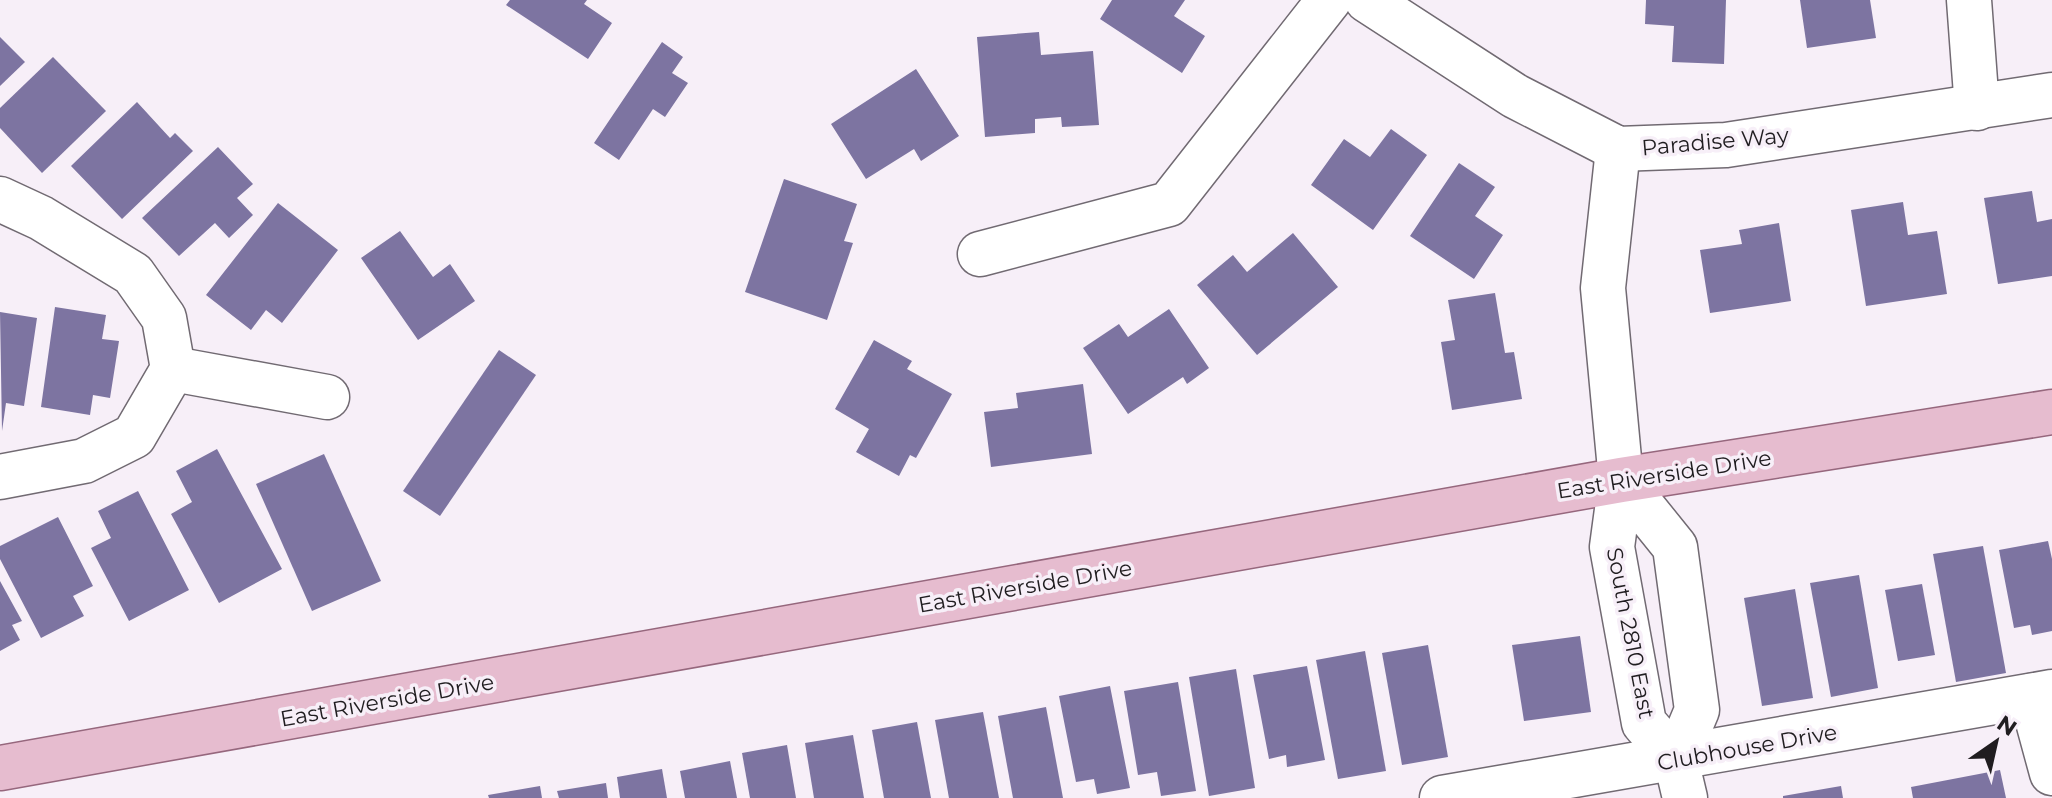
<svg xmlns="http://www.w3.org/2000/svg" width="2052" height="798" font-family="Montserrat,sans-serif">
<rect width="100%" height="100%" fill="#f7eff8"/>
<g fill="#7d74a1">
<polygon points="510,0 587,0 584,4 612,23 588,59 506,5"/>
<polygon points="1112,0 1185,0 1174,16 1205,36 1182,73 1100,19"/>
<polygon points="1646,0 1726,0 1724,64 1672,62 1674,26 1645,24"/>
<polygon points="1800,0 1870,0 1876,38 1807,48"/>
<polygon points="1039,32 1041,55 1093,51 1099,125 1062,127 1061,117 1035,119 1035,133 985,137 977,37"/>
<polygon points="0,37 25,62 0,86"/>
<polygon points="662,42 683,57 672,73 688,83 665,117 653,109 619,160 594,143"/>
<polygon points="53,57 106,111 42,173 0,128 0,108"/>
<polygon points="916,69 959,136 921,161 914,149 866,179 831,124"/>
<polygon points="137,102 170,138 175,133 193,151 122,219 71,166"/>
<polygon points="1391,129 1427,155 1373,230 1311,185 1344,139 1370,157"/>
<polygon points="218,147 253,184 237,198 253,215 229,238 215,223 179,256 142,218"/>
<polygon points="1459,163 1495,187 1475,216 1503,235 1474,279 1410,236"/>
<polygon points="784,179 857,204 844,241 853,243 827,320 745,292"/>
<polygon points="2032,191 2037,222 2052,219 2052,276 1998,284 1984,198"/>
<polygon points="1903,202 1908,235 1937,231 1947,294 1866,306 1851,210"/>
<polygon points="278,203 338,250 282,323 266,310 251,330 206,295"/>
<polygon points="1779,223 1791,301 1710,313 1700,250 1742,244 1739,230"/>
<polygon points="400,231 433,277 450,264 475,301 418,340 361,258"/>
<polygon points="1293,233 1338,287 1257,355 1197,285 1233,255 1247,272"/>
<polygon points="1495,293 1505,353 1514,352 1522,399 1452,410 1441,342 1455,340 1448,300"/>
<polygon points="55,307 106,315 102,339 119,341 110,398 93,395 90,415 41,407"/>
<polygon points="1169,309 1209,368 1187,384 1183,377 1128,414 1083,348 1119,324 1128,337"/>
<polygon points="0,312 37,318 24,406 6,403 2,431"/>
<polygon points="874,340 912,361 907,369 952,394 916,458 910,455 899,476 856,452 869,429 835,409"/>
<polygon points="499,350 536,375 440,516 403,491"/>
<polygon points="1083,384 1092,454 991,467 984,412 1018,408 1016,393"/>
<polygon points="217,449 282,569 219,603 171,514 192,502 176,471"/>
<polygon points="324,454 381,581 312,611 256,484"/>
<polygon points="138,491 189,590 129,621 91,548 111,538 98,511"/>
<polygon points="58,517 93,586 73,596 84,616 41,638 0,559 0,546"/>
<polygon points="2048,541 2052,559 2052,631 2032,635 2030,625 2014,628 1999,550"/>
<polygon points="1983,546 2006,673 1956,682 1933,554"/>
<polygon points="1859,575 1878,688 1831,697 1810,583"/>
<polygon points="0,581 22,621 12,625 20,640 0,651"/>
<polygon points="1922,584 1935,655 1898,661 1885,590"/>
<polygon points="1795,589 1813,698 1762,706 1744,598"/>
<polygon points="1580,636 1591,712 1524,721 1512,645"/>
<polygon points="1428,645 1448,757 1402,765 1382,653"/>
<polygon points="1365,651 1386,771 1338,779 1316,660"/>
<polygon points="1307,666 1325,760 1287,767 1286,755 1269,759 1253,675"/>
<polygon points="1236,669 1255,788 1209,796 1189,677"/>
<polygon points="1178,682 1196,791 1161,796 1157,772 1138,775 1124,691"/>
<polygon points="1110,686 1130,788 1097,794 1094,779 1076,782 1059,696"/>
<polygon points="1046,707 1063,798 1013,798 998,716"/>
<polygon points="983,712 999,798 949,798 935,720"/>
<polygon points="917,722 931,798 884,798 872,730"/>
<polygon points="853,735 864,798 814,798 805,743"/>
<polygon points="787,745 796,798 750,798 742,753"/>
<polygon points="730,761 737,798 685,798 680,771"/>
<polygon points="662,769 667,798 620,798 617,777"/>
<polygon points="2000,770 2006,798 1913,798 1911,787"/>
<polygon points="606,783 608,798 559,798 557,791"/>
<polygon points="540,786 542,798 489,798 488,795"/>
<polygon points="1841,786 1843,798 1783,798 1783,796"/>
</g>
<g fill="none" stroke-linecap="round" stroke-linejoin="round">
<g stroke="#716a72" stroke-width="47">
<g id="street">
<polyline points="1367,0 1515,96 1618,149 1726,145 2052,95"/>
<polyline points="1969,0 1977,108"/>
<polyline points="1618,149 1603,288 1621,480 1612,547 1644,723 1676,760 1685,798"/>
<polyline points="0,199 41,218 133,274 164,318 173,369 134,436 84,461 0,477"/>
<polyline points="980,254 1169,204 1329,0"/>
<polyline points="173,369 327,397"/>
<polyline points="1621,480 1675,547 1697,710 1676,760"/>
<polyline points="2031,696 2052,773"/>
<polyline points="1442,798 2052,692"/>
</g>
</g>
<g stroke="#96677d" stroke-width="47">
<polyline id="primary" points="0,768 1621,480 2052,412"/>
</g>
<use href="#street" stroke="#fff" stroke-width="44"/>
<use href="#primary" stroke="#e6bccf" stroke-width="44"/>
</g>
<g text-anchor="middle" stroke-width="7" stroke-linejoin="round" paint-order="stroke">
<g font-size="22" fill="#201d20" stroke="#f7eff8">
<text transform="translate(1715 141) rotate(-5)" y="8">Paradise Way</text>
<text transform="translate(1664 474) rotate(-9)" y="8">East Riverside Drive</text>
<text transform="translate(1025 586) rotate(-10)" y="8">East Riverside Drive</text>
<text transform="translate(1631 633) rotate(79)" y="8">South 2810 East</text>
<text transform="translate(387 700) rotate(-10)" y="8">East Riverside Drive</text>
<text transform="translate(1747 747) rotate(-10)" y="8">Clubhouse Drive</text>
</g>
</g>
<g transform="translate(1996 742) rotate(34)" stroke="#f7eff8" stroke-width="6" paint-order="stroke">
<path d="M0-6L14 30L0 20L-14 30Z" fill="#201d20"/>
<text y="-12" font-size="22" font-weight="bold" text-anchor="middle" fill="#201d20">N</text>
</g>
</svg>
